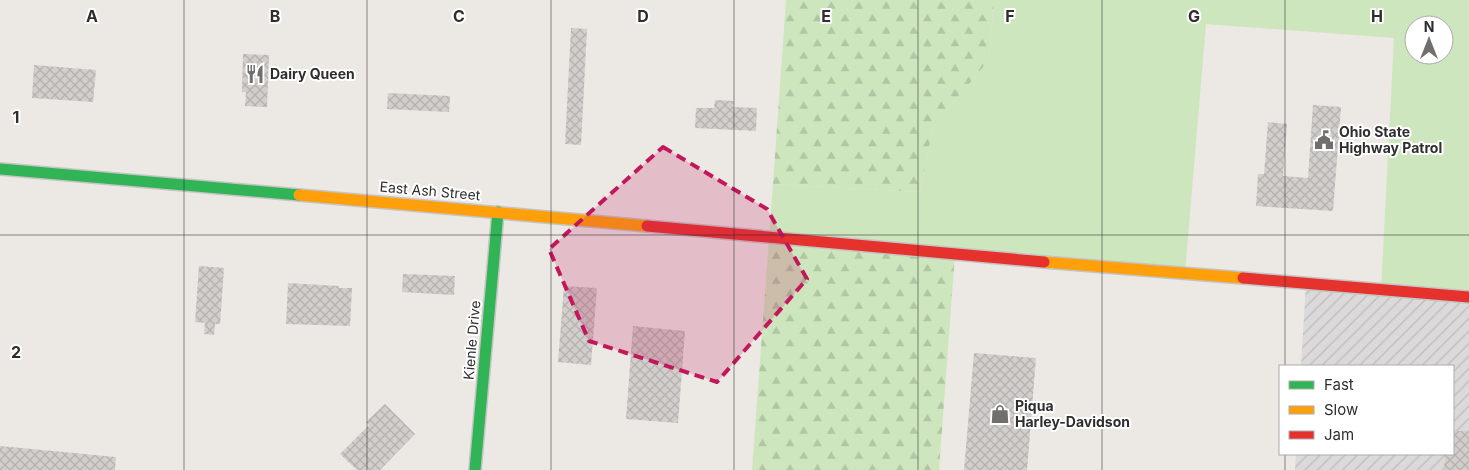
<svg xmlns="http://www.w3.org/2000/svg" width="1469" height="470" font-family="Inter,sans-serif">
<defs>
<pattern id="industrial-furrows" width="10" height="10" patternUnits="userSpaceOnUse" patternTransform="scale(1.25)"><rect width="10" height="10" fill="#dcd9db"/><path d="M-1 1l2-2M0 10L10 0M9 11l2-2" fill="none" stroke="#bdbbbc"/></pattern>
<pattern id="forest-firs" width="22" height="20" patternUnits="userSpaceOnUse" patternTransform="scale(1.25)"><rect width="22" height="20" fill="#cee6be"/><path d="M5 1l3.5 6h-7zM16 11l3.5 6h-7z" fill="#b1c6a4"/></pattern>
<pattern id="building-cross-hatch" width="8" height="8" patternUnits="userSpaceOnUse" patternTransform="scale(1.25)"><rect width="8" height="8" fill="#d1cecb"/><path d="M0 0l8 8M0 8l8-8" fill="none" stroke="#b4b1af"/></pattern>
</defs>
<rect width="100%" height="100%" fill="#ece8e4"/>
<polygon fill="url(#industrial-furrows)" points="1306,284 1469,297 1469,470 1295,470 1296,454 1453,454 1453,366 1301,366"/>
<path fill="#cee6be" fill-rule="evenodd" d="M 994,0 L 1469,0 L 1469,297 L 1381,290 L 1394,38 L 1206,24 L 1185,273 L 769,238 L 773,184 L 920,192 L 933,127 L 989,60 ZM 1414,25 L 1444,25 L 1444,55 L 1414,55 Z"/>
<g fill="url(#forest-firs)">
<polygon points="786,0 994,0 989,60 933,127 920,192 773,184"/>
<polygon points="769,238 955,254 939,470 752,470"/>
</g>
<g fill="url(#building-cross-hatch)">
<polygon points="571,28 587,29 581,145 565,144"/>
<polygon points="243,54 269,55 267,107 245,106 246,92 242,92"/>
<polygon points="34,65 96,70 93,102 32,98"/>
<polygon points="388,93 450,96 449,112 387,109"/>
<polygon points="715,100 734,101 733,107 757,108 756,131 695,128 696,108 714,108"/>
<polygon points="1313,105 1341,107 1333,211 1256,206 1258,174 1264,174 1268,122 1287,124 1283,176 1308,178"/>
<polygon points="199,266 224,268 220,324 215,324 214,335 204,334 205,323 195,322"/>
<polygon points="403,274 455,276 454,295 402,292"/>
<polygon points="288,283 339,286 339,288 352,288 350,326 286,324"/>
<polygon points="564,286 597,288 591,365 558,362"/>
<polygon points="633,326 685,331 678,423 626,419"/>
<polygon points="974,353 1036,358 1027,470 964,470"/>
<polygon points="385,404 415,434 380,470 357,470 340,454 369,425 366,422"/>
<polygon points="1453,431 1469,431 1469,470 1444,470 1445,454 1453,454"/>
<polygon points="0,446 116,457 115,470 0,470"/>
</g>
<g fill="none" stroke-linecap="round" stroke-linejoin="round">
<g stroke="#c5c4c5" stroke-width="14">
<g id="fast">
<polyline points="0,169 299,195"/>
<polyline points="475,470 498,212"/>
</g>
</g>
<g stroke="#c5c4c5" stroke-width="14">
<g id="slow">
<polyline points="299,195 647,226"/>
<polyline points="1044,262 1243,278"/>
</g>
</g>
<g stroke="#c5c4c5" stroke-width="14">
<g id="jam">
<polyline points="647,226 1044,262"/>
<polyline points="1243,278 1469,297"/>
</g>
</g>
<use href="#fast" stroke="#30b455" stroke-width="11"/>
<use href="#slow" stroke="#ff9f0a" stroke-width="11"/>
<use href="#jam" stroke="#e5322d" stroke-width="11"/>
</g>
<path fill="#c2185b" fill-opacity="0.2" stroke="#c2185b" stroke-width="4" stroke-dasharray="10 6" stroke-linejoin="round" d="M 663,147 L 767,209 L 807,279 L 717,382 L 589,341 L 549,249 Z"/>
<path fill="none" stroke="#2e2e2e" stroke-width="1" stroke-opacity="0.55" d="M 184,0 L 184,470M 367,0 L 367,470M 551,0 L 551,470M 734,0 L 734,470M 918,0 L 918,470M 1102,0 L 1102,470M 1285,0 L 1285,366M 0,235 L 1469,235M 1285,454 L 1285,470"/>
<defs>
<g id="restaurant-bare" transform="scale(1.5)"><path d="M-5-6h1v4h1v-4h1v4h1v-4h1v5L-1.5 .5V6h-2V.5L-5-1ZM5-6V6H3V1.5H1.5Q1.5-4 5-6Z" fill="#706f6e" stroke="#fff" stroke-width="2.5" paint-order="stroke"/></g>
<g id="civic-bare" transform="scale(1.5)"><path d="M-.6-6.5H3V-4.5H.6V-3L4-1V1h2V6H-6V1h2V-1L-.6-3ZM-1.2 2.5V6h2.4V2.5Z" fill="#706f6e" stroke="#fff" stroke-width="2.5" paint-order="stroke"/></g>
<g id="shop-bare" transform="scale(1.5)"><path d="M-5-2.5h2.3a2.7 3.5 0 0 1 5.4 0H5L5.5 6h-11ZM-1.5-2.5h3a1.5 2.3 0 0 0-3 0Z" fill="#706f6e" stroke="#fff" stroke-width="2.5" paint-order="stroke"/></g>
</defs>
<g fill-rule="evenodd">
<use href="#restaurant-bare" x="255" y="74"/>
<use href="#civic-bare" x="1324" y="140"/>
<use href="#shop-bare" x="1000" y="414"/>
</g>
<g text-anchor="middle" stroke-width="4" stroke-linejoin="round" paint-order="stroke">
<g font-size="14" font-weight="bold" fill="#2e2e2e" stroke="#fff" text-anchor="start">
<text x="270" y="79">Dairy Queen</text>
<text x="1339" y="137">Ohio State<tspan x="1339" dy="16">Highway Patrol</tspan></text>
<text x="1015" y="411">Piqua<tspan x="1015" dy="16">Harley-Davidson</tspan></text>
</g>
<g font-size="14" fill="#2e2e2e" stroke="#fff">
<text transform="translate(430 191) rotate(5)" y="5">East Ash Street</text>
<text transform="translate(472 340) rotate(-85)" y="5">Kienle Drive</text>
</g>
</g>
<g font-size="16" text-anchor="middle" font-weight="bold" fill="#2e2e2e" stroke="#fff" stroke-width="4" stroke-linejoin="round" paint-order="stroke">
<text x="92" y="22">A</text>
<text x="275" y="22">B</text>
<text x="459" y="22">C</text>
<text x="643" y="22">D</text>
<text x="826" y="22">E</text>
<text x="1010" y="22">F</text>
<text x="1194" y="22">G</text>
<text x="1377" y="22">H</text>
<text x="16" y="123">1</text>
<text x="16" y="358">2</text>
</g>
<rect x="1279" y="365" width="175" height="90" fill="#ffffff" stroke="#ababab"/>
<rect x="1289" y="381" width="25" height="8" fill="#30b455" stroke="#ababab"/>
<text x="1324" y="390" font-size="15" fill="#2e2e2e">Fast</text>
<rect x="1289" y="406" width="25" height="8" fill="#ff9f0a" stroke="#ababab"/>
<text x="1324" y="415" font-size="15" fill="#2e2e2e">Slow</text>
<rect x="1289" y="431" width="25" height="8" fill="#e5322d" stroke="#ababab"/>
<text x="1324" y="440" font-size="15" fill="#2e2e2e">Jam</text>
<g transform="translate(1429 40)"><circle r="24" fill="#ffffff" stroke="#ababab"/>
<path d="M0-4L9 19L0 12L-9 19Z" fill="#706f6e"/>
<text y="-8" font-size="14" font-weight="bold" text-anchor="middle" fill="#2e2e2e">N</text>
</g>
</svg>
